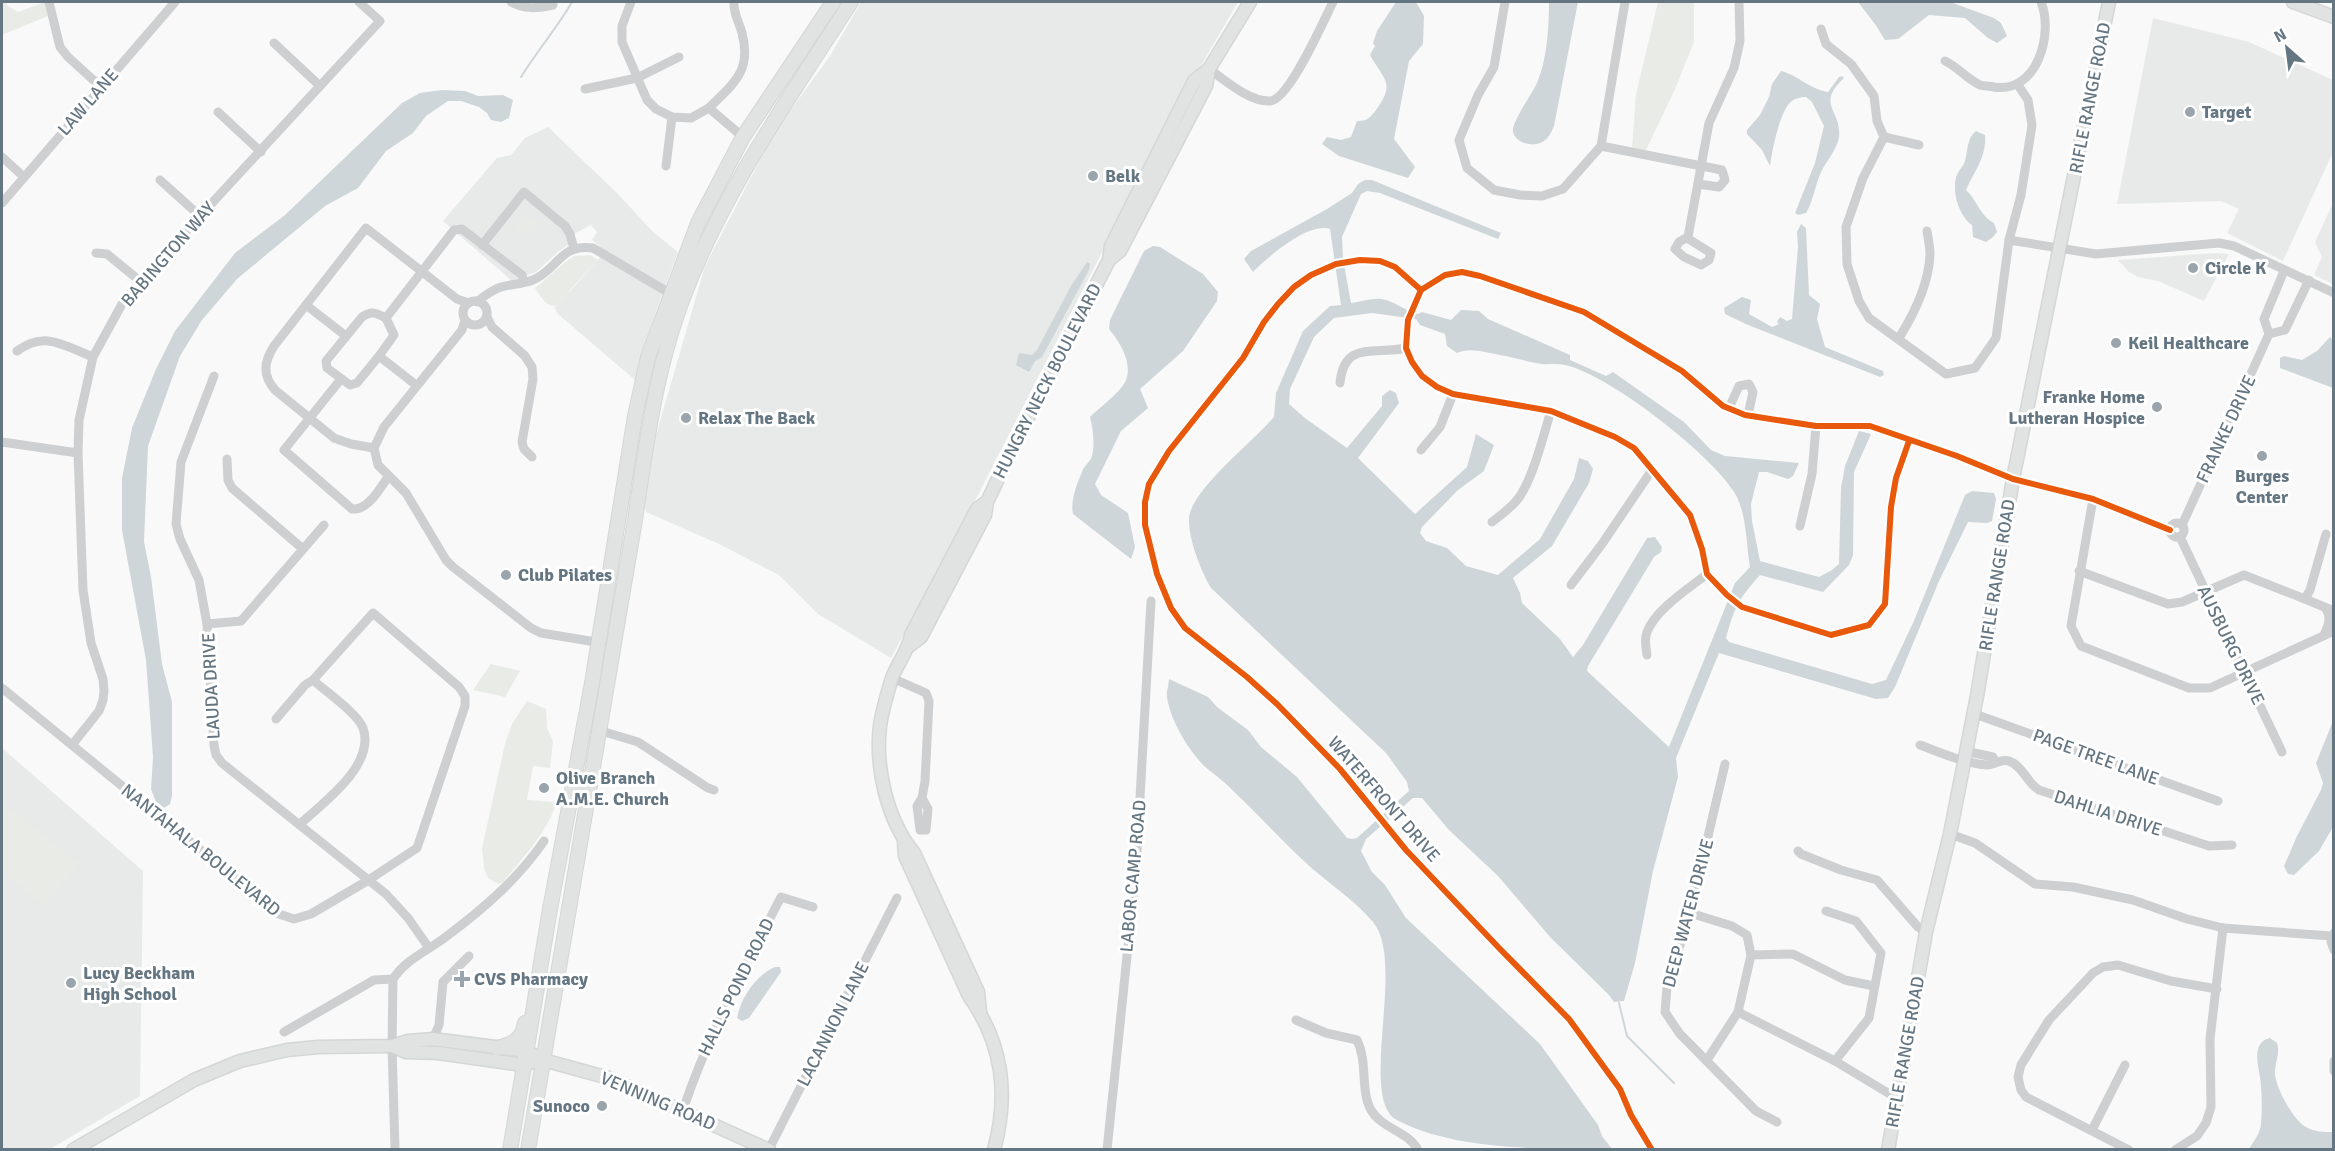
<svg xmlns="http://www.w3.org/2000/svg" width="2335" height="1151" font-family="Signika,sans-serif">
<rect width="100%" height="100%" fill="#f9f9f9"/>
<g fill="#e8e9e9">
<polygon points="861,2 1238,2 1168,123 978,495 891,658 818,614 779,575 719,544 646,512 644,503 654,442 705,266 774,133 830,56"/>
<polygon points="2153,18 2249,42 2333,80 2333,152 2283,261 2227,233 2239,209 2221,201 2117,204"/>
<polygon points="548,127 618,194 653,232 678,252 655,314 635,380 558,314 554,307 557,306 606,251 592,240 597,232 591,225 574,234 575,241 559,251 536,272 512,281 443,221 497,158 511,155 525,138"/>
<polygon points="2333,203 2333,284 2314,275 2322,257 2315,242"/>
<polygon points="2215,253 2229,254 2204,301 2158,281 2138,277 2129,272 2118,260"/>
<polygon points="2,748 143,871 140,1096 50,1149 2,1149"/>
</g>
<g fill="#e8ebe6">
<polygon points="2,2 6,2 8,6 18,12 45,2 48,16 2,35"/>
<polygon points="1658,2 1694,2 1694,42 1675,89 1645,152 1632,149 1636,94"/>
<polygon points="523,214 539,225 529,237 514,226"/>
<path d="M 590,255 L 598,260 L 569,291 L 570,294 C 554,314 547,307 535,288 C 543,282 568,258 575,256 C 580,255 585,256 590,255 Z"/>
<polygon points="491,664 520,671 505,697 473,690"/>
<path d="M 527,701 L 546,709 L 547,728 L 553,741 L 550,768 L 533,766 L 527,800 L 556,802 C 550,829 521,860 503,882 L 498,884 L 488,878 L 484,868 L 482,848 L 505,744 L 512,724 Z"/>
<polygon points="2,802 79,863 45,906 2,872"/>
</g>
<g fill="#ced6d9" fill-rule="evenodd">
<path d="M 1396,2 L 1416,2 L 1424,16 L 1423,44 L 1409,61 L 1394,139 L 1415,167 L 1408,178 L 1339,156 L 1322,144 L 1327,137 L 1341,140 L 1351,137 L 1357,121 C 1367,121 1370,118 1376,110 C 1396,83 1384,80 1370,55 L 1375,46 L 1373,43 L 1377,31 Z"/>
<path d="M 1549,2 L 1578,2 L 1554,126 C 1551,133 1548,140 1540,143 C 1531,147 1515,142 1513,132 C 1511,123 1532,94 1537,83 C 1547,59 1549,28 1549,2 Z"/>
<polygon points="1858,2 1950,2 1994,18 2001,23 2007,36 1997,43 1988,38 1965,18 1929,15 1898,39 1885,40 1875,24"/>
<path d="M 1781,71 C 1798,75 1809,89 1828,92 L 1839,77 L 1842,76 L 1844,78 C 1815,105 1842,110 1839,137 C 1837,149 1828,159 1822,170 C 1815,184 1814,200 1806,213 L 1798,215 L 1795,213 L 1815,163 L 1824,126 L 1812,102 L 1806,97 C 1801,97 1796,98 1792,101 C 1780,109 1772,151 1770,166 L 1762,150 L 1747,134 L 1747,130 L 1760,115 L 1769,97 L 1772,84 Z"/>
<polygon points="442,90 465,91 478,96 503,95 513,100 509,118 501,122 491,120 487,113 479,107 461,101 448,101 426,116 413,133 386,151 358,188 325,206 237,279 202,320 180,356 148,446 144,542 151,577 162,664 172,702 172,796 170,804 164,808 156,802 151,789 153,757 146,660 122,530 122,478 132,428 156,369 175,331 235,253 285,215 402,103 420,93"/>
<path d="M 1976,131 L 1985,135 C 1987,156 1974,172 1966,190 C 1977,200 1980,216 1994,223 L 1997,232 L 1993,237 L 1986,242 L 1973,237 L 1972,225 C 1959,216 1952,192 1956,178 C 1957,172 1963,167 1965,161 C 1968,150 1967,138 1976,131 Z"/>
<path d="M 1365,180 L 1372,180 L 1501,233 L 1498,239 L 1380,193 L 1367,191 L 1361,194 L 1342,237 L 1343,259 L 1351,303 C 1360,302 1372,298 1381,299 C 1395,301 1405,311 1418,314 L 1422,312 L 1451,320 L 1461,310 L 1479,311 L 1488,319 L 1570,355 L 1570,360 L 1606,376 L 1613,372 L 1684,422 L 1711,450 L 1725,456 L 1799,463 L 1793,476 L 1788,479 L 1767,472 L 1759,472 L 1751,504 L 1752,521 L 1760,561 L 1819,577 L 1832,570 L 1839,564 L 1841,488 L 1845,466 L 1859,431 L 1871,434 L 1854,472 L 1853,555 L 1849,565 L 1823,592 L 1760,575 C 1738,600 1735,606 1726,638 L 1729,642 L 1872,684 L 1886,680 L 1913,623 L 1965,495 L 1972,491 L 1994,493 L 1996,499 L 1992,521 L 1987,523 L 1968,522 L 1939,581 L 1895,687 L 1888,698 L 1876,699 L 1719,653 L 1676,758 L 1678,777 L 1653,871 L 1635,963 L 1624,1001 L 1614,1002 L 1609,995 L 1550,937 L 1498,876 L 1449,830 L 1422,798 L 1413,798 L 1366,839 L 1361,851 L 1372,872 L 1385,885 L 1406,918 L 1540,1044 L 1598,1125 L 1602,1136 L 1612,1149 C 1544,1149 1453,1151 1395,1119 C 1359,1094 1406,961 1373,922 C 1354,899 1326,882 1305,862 C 1278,837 1254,810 1227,785 C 1218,776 1205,769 1197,758 C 1184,742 1170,718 1167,697 C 1166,692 1169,685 1169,679 L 1208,697 L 1217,707 L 1248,730 L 1261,747 L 1297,777 L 1347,838 L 1352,839 L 1357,838 L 1409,791 L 1407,782 L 1386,753 L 1211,588 C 1201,571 1188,539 1189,518 C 1191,490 1255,440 1274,417 L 1276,393 L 1303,331 L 1330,306 L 1341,305 L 1330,229 C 1308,222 1268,257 1253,272 L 1244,259 L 1251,251 L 1327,209 L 1352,193 L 1358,184 ZM 1372,313 L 1416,319 L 1420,325 L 1445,334 L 1447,346 L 1457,353 C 1471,346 1491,354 1506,356 C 1518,359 1530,362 1542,364 C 1549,365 1557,363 1565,365 C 1608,374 1711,454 1734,492 C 1747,512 1746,544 1750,567 L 1735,583 L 1669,747 L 1587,671 L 1588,666 L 1654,557 L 1661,552 L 1662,547 L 1655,537 L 1647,538 L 1583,645 L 1573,657 L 1560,639 L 1522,603 L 1520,593 L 1513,578 L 1552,546 L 1589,483 L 1593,469 L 1588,461 L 1579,458 L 1574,479 L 1540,539 L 1498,575 L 1466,566 L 1447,548 L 1426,541 L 1420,533 L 1422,527 L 1458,490 L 1484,471 L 1494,445 L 1476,434 L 1467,467 L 1415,514 L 1358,458 L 1399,403 L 1396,393 L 1390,390 L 1382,396 L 1382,406 L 1347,448 L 1305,418 L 1289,404 L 1290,389 L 1314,337 L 1334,318 Z"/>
<polygon points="1801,224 1806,228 1809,295 1820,304 1817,319 1825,347 1883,371 1884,375 1880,377 1748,325 1725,314 1724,308 1742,297 1751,300 1749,314 1772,327 1779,324 1777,322 1780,317 1787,321 1792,319 1798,247 1797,232"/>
<path d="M 1153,246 L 1160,247 L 1203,274 L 1218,292 L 1217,301 L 1183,351 L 1140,389 L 1148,408 L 1121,431 L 1095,484 L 1101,495 L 1128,513 L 1135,547 L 1131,559 L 1073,514 C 1070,502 1077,483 1082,472 C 1084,465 1090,463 1092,456 C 1095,443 1093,430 1090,417 C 1099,408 1122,391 1126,380 C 1133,362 1119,341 1109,329 L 1110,320 L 1144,251 Z"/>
<polygon points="1087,262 1090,264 1089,270 1042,357 1035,361 1029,372 1016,365 1019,353 1032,355 1037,350 1071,286"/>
<polygon points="2330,337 2333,340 2333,388 2280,368 2280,358 2284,356 2302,360 2317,351"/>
<polygon points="2333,721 2333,827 2319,851 2294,875 2288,874 2284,866 2297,836 2321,790 2323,783 2316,763"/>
<path d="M 775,967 L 780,967 L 781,972 L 749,1018 L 742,1021 L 737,1018 C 741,997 756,975 775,967 Z"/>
<path d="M 2270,1038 L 2277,1043 C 2280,1054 2276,1060 2275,1070 C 2273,1084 2293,1120 2306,1127 C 2315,1132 2324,1132 2333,1132 L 2333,1149 L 2249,1149 C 2253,1142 2260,1134 2261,1124 C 2262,1112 2262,1099 2261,1087 C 2261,1071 2248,1043 2270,1038 Z"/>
</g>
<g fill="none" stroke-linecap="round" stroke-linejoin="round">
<g stroke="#ced6d9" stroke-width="2">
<path d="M 521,77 C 537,51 557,28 572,2"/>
<polyline points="1619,1003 1627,1036 1674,1083"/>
</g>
<g stroke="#d5d6d7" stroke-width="15">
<g id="major">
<polyline points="2293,2 2334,17"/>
<polyline points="1109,260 1120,251 1206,86 1209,69"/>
<polyline points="909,646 921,637 985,515 987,502 1015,443 1109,260 1111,246 1194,81 1209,69 1250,2"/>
<path d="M 904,840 L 905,856 L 969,996 C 1003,1044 1009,1094 994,1150"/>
<path d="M 980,1012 L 978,992 L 914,853 C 887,820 875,768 880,726 C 882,711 887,695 891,681 C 896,665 908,652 911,635 L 977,509 L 987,502"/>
<polyline points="392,1046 406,1052 438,1053 523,1065 533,1062"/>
<polyline points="73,1150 194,1080 240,1061 287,1050 318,1047 392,1046 408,1041 433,1039 526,1051 543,1060 609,1078 769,1150"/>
<polyline points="1888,1150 1926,932 1950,834 1977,696 2013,479 2109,2"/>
</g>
</g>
<g stroke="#d5d6d6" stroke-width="16">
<g id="highway">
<path d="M 497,1048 C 513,1044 522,1040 525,1023"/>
<polyline points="510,1150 550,909 592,683 635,416 648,357 698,223 743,137 833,2"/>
<path d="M 528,1150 L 635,520 C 646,445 656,369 683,298 C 723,191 790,97 851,2"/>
</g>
</g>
<g stroke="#cecfd0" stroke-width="9">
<polyline points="49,2 60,47 68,57 101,87"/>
<path d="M 511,2 C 524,10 539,8 553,5"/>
<polyline points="631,2 622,26 622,42 647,100 656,109 672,117 691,118 709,108 743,137"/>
<polyline points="1505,2 1494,67 1478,95 1459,140 1467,168 1494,190 1520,195 1542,196 1563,189 1601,146 1625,2"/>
<polyline points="1821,29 1826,44 1851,64 1874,96 1877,121 1884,137 1863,178 1846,227 1847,264 1859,301 1869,318 1946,374 1975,368 1996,338 2009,240 2021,195 2032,125 2028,100 2018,85"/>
<polyline points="274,43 320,86"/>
<path d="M 1945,61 C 1958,67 1967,79 1980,85 C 1983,86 1989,86 1994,87 C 2037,94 2054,34 2041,2"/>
<path d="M 1209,69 C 1225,80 1249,102 1270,101 C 1289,100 1324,20 1333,2"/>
<polyline points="585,89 637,78 679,57"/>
<path d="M 709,108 C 734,83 752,71 742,33 C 739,22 733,13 734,2"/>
<polyline points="218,112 261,152"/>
<polyline points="1884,137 1919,145"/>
<polyline points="1601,146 1722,170 1725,180 1719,187 1698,184"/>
<polyline points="2,157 24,177"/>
<polyline points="666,166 672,117"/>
<polyline points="160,180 200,216"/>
<polyline points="2,203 175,2"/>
<polyline points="1687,238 1711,253 1709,260 1701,265 1684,257 1675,249 1679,242 1688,237 1709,123 1734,68 1740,41 1739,2"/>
<polyline points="2009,240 2096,254 2219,243 2234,246 2334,293"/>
<polyline points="482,245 524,192 565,226 570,234 574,249"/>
<polyline points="96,253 107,254 140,281"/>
<polyline points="1421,290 1395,267 1380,261 1360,260 1336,264 1311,275 1294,287 1278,304 1264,322 1243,358 1169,451 1149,484 1145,502 1145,525 1157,574 1171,608 1185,628 1247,677 1277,704 1340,769 1406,850 1500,949 1569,1019 1620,1089 1631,1115 1652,1150"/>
<circle cx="475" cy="313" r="12"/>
<path d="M 477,302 C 484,296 492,290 501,287 C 511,284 523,284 533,280 C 557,270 561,243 593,248 L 671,294"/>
<polyline points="306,305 346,336"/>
<polyline points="487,317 492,327 525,356 532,367 533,379 522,442 524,449 532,457"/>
<path d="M 465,320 L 462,330 L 384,427 L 374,448 L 351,444 L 334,438 L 275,390 C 262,375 264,362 274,346 L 366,228 L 457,299 L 469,303"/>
<polyline points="2269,334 2285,330 2309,280"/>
<polyline points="2269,334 2264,319 2284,271"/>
<path d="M 1899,338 C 1914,314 1929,284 1930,254 C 1930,247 1928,238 1927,231"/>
<path d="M 17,351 C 46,330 64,346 93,357"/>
<path d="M 379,356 L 357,383 L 350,385 L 327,368 L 326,361 L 362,317 C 372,310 376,313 386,318"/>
<polyline points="214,376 181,462 176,524 180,539 199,580 207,624 214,745 216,755 222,763 386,894 408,918 429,948"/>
<path d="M 341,379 L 284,450 L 352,509 C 368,511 380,488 388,477"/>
<path d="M 1340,383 C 1344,340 1375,355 1406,348"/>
<polyline points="416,385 379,356 394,335 386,318 454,230 462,229 522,275 524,282"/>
<polyline points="1729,408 1739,386 1749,384 1753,392 1748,415"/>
<polyline points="1909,441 1896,478 1891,507 1885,604 1869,625 1831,635 1742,607 1727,595 1707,574 1702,549 1690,515 1634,448 1615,437 1551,411 1453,394 1437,387 1422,376 1412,362 1406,348 1408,320 1421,290 1445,275 1462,272 1480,276 1584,312 1682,371 1723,406 1745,415 1816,426 1870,426 1957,456 2013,479 2093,499 2170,530"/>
<polyline points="2,442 78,453"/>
<polyline points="374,448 378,465 406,493 446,560 453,567 531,628 541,633 602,643"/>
<polyline points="1421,450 1440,427 1453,394"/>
<polyline points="227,459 228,480 232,488 303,549"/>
<polyline points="2093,499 2071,626 2081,646 2189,688 2210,688 2334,631"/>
<path d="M 1492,522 C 1502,514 1513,507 1520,496 C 1534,475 1543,436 1551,411"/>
<circle cx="2177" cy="530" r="7"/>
<polyline points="2182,525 2269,334"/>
<polyline points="1800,526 1812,474 1816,426"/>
<polyline points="2180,537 2282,752"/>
<polyline points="2079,571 2168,604 2182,602 2244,575 2305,599 2310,590 2326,534"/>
<polyline points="1571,585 1602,544 1652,470"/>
<polyline points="2305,599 2334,611"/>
<polyline points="207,624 241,621 324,525"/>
<path d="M 2324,635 C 2328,626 2332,618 2326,609"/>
<path d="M 1647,655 C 1646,647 1644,640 1647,632 C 1656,609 1688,589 1707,574"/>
<polyline points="892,678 926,693 929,701 925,781 922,798 917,806 920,830 926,830 928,809 922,798"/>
<polyline points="2,688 279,914 294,919 311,914 367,881 417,848 465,706 465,696 459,687 373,613 313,680 305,685 276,719"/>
<polyline points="1972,713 2218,801"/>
<polyline points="598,730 638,742 708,788 714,790"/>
<polyline points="72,745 99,711 103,700 104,691 103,679 91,643 83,590 78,453 79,420 93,357 122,304 140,281 380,21 359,2"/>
<path d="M 1920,745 C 1941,753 1964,763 1987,765 C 1995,765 2001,758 2009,761 C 2023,766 2027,783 2039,790 L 2209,846 L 2232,845"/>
<polyline points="1965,751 1993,757 1996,762"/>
<polyline points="1725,764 1690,913 1667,987 1665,1012 1680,1034 1756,1111 1777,1122"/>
<path d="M 300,824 C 323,803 376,765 363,728 C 357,713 325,691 313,680"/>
<polyline points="1950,834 1975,843 2035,884 2073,887 2133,900 2187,919 2223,928 2331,936"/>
<polyline points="1798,851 1801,854 1841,870 1877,880 1918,927 1926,932"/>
<polyline points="1826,911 1856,921 1881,953 1869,1018 1835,1061"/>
<polyline points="1690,913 1732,926 1747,935 1751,955 1738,1012 1707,1060"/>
<polyline points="2334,933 2331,942 2334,950"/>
<polyline points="1751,955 1793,954 1845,980 1874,986"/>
<polyline points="393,979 392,1046 395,1150"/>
<polyline points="1738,1012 1835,1061 1898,1099"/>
<path d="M 1296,1020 L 1326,1033 L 1357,1040 C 1368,1062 1360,1090 1371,1110 C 1382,1129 1408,1131 1418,1150"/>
<path d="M 284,1032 L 374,980 L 393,979 C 407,958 428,951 447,936 C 483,909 518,879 544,841"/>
<polyline points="433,1039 439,1025 443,982 469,956"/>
<polyline points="2334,1061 2334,1071"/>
<path d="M 683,1110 C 708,1035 745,967 781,897 L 813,907"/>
<polyline points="2092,1130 2125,1065"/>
<polyline points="769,1149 897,898"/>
<polyline points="1107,1150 1136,869 1151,601"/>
<polyline points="2129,1150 2026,1097 2021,1090 2018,1077 2021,1065 2049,1020 2093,973 2103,967 2118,965 2171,981 2217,989"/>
<polyline points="2175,1150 2197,1136 2206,1123 2211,1107 2210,1039 2223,928"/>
</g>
<use href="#major" stroke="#e1e2e2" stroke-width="12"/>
<use href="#highway" stroke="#e1e2e2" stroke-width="14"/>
<g stroke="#fff" stroke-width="10">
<g id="cycleway">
<polyline points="1421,290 1395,267 1380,261 1360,260 1336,264 1311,275 1294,287 1278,304 1264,322 1243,358 1169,451 1149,484 1145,502 1145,525 1157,574 1171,608 1185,628 1247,677 1277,704 1340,769 1406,850 1500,949 1569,1019 1620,1089 1631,1115 1652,1150"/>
<polyline points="1909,441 1896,478 1891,507 1885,604 1869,625 1831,635 1742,607 1727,595 1707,574 1702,549 1690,515 1634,448 1615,437 1551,411 1453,394 1437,387 1422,376 1412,362 1406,348 1408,320 1421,290 1445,275 1462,272 1480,276 1584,312 1682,371 1723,406 1745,415 1816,426 1870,426 1957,456 2013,479 2093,499 2170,530"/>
</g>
</g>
<use href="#cycleway" stroke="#e8590c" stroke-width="6"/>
</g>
<g fill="#99a4ac" stroke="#fff" stroke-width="2">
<circle cx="2190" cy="112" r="6"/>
<circle cx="1093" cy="176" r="6"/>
<circle cx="2193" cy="268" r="6"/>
<circle cx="2116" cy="343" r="6"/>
<circle cx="2157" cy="407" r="6"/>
<circle cx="686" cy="418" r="6"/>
<circle cx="2262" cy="456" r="6"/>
<circle cx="506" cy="575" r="6"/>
<circle cx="544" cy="788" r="6"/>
<path d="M459 970h6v6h6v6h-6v6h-6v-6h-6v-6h6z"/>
<circle cx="71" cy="983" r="6"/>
<circle cx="602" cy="1106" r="6"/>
</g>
<g text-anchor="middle" stroke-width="6" stroke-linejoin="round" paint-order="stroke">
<g font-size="18" fill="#657683" stroke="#fff">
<text transform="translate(2090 98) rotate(-79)" y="6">RIFLE RANGE ROAD</text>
<text transform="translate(88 102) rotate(-49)" y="6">LAW LANE</text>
<text transform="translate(168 254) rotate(-49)" y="6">BABINGTON WAY</text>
<text transform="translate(1047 381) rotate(-63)" y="6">HUNGRY NECK BOULEVARD</text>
<text transform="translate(2226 429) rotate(-65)" y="6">FRANKE DRIVE</text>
<text transform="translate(1997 575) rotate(-81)" y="6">RIFLE RANGE ROAD</text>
<text transform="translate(2231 645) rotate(64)" y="6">AUSBURG DRIVE</text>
<text transform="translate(211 686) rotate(-93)" y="6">LAUDA DRIVE</text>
<text transform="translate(2096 757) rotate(20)" y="6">PAGE TREE LANE</text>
<text transform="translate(1384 799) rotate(49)" y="6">WATERFRONT DRIVE</text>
<text transform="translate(2108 813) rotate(18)" y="6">DAHLIA DRIVE</text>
<text transform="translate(201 850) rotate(39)" y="6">NANTAHALA BOULEVARD</text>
<text transform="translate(1133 876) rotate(-85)" y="6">LABOR CAMP ROAD</text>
<text transform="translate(1688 913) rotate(-75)" y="6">DEEP WATER DRIVE</text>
<text transform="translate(736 987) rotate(-64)" y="6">HALLS POND ROAD</text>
<text transform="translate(833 1024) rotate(-63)" y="6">LACANNON LANE</text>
<text transform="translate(1905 1052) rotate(-80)" y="6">RIFLE RANGE ROAD</text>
<text transform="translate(658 1101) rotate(23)" y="6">VENNING ROAD</text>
</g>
<g font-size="18" font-weight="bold" fill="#657683" stroke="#fff" text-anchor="start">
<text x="2202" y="118">Target</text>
<text x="1105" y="182">Belk</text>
<text x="2205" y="274">Circle K</text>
<text x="2128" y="349">Keil Healthcare</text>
<text x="2145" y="403" text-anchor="end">Franke Home<tspan x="2145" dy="21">Lutheran Hospice</tspan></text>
<text x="698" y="424">Relax The Back</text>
<text x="2262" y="482" text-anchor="middle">Burges<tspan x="2262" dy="21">Center</tspan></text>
<text x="518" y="581">Club Pilates</text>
<text x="556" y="784">Olive Branch<tspan x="556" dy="21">A.M.E. Church</tspan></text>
<text x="83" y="979">Lucy Beckham<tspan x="83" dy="21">High School</tspan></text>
<text x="474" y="985">CVS Pharmacy</text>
<text x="590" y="1112" text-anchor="end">Sunoco</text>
</g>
</g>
<rect width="2335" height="1151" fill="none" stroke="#657683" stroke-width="6"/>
<g transform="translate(2287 48) rotate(332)" stroke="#ffffff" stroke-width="4.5" paint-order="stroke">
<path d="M0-4.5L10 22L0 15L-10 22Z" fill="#657683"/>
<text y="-9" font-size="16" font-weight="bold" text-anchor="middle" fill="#657683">N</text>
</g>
</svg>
